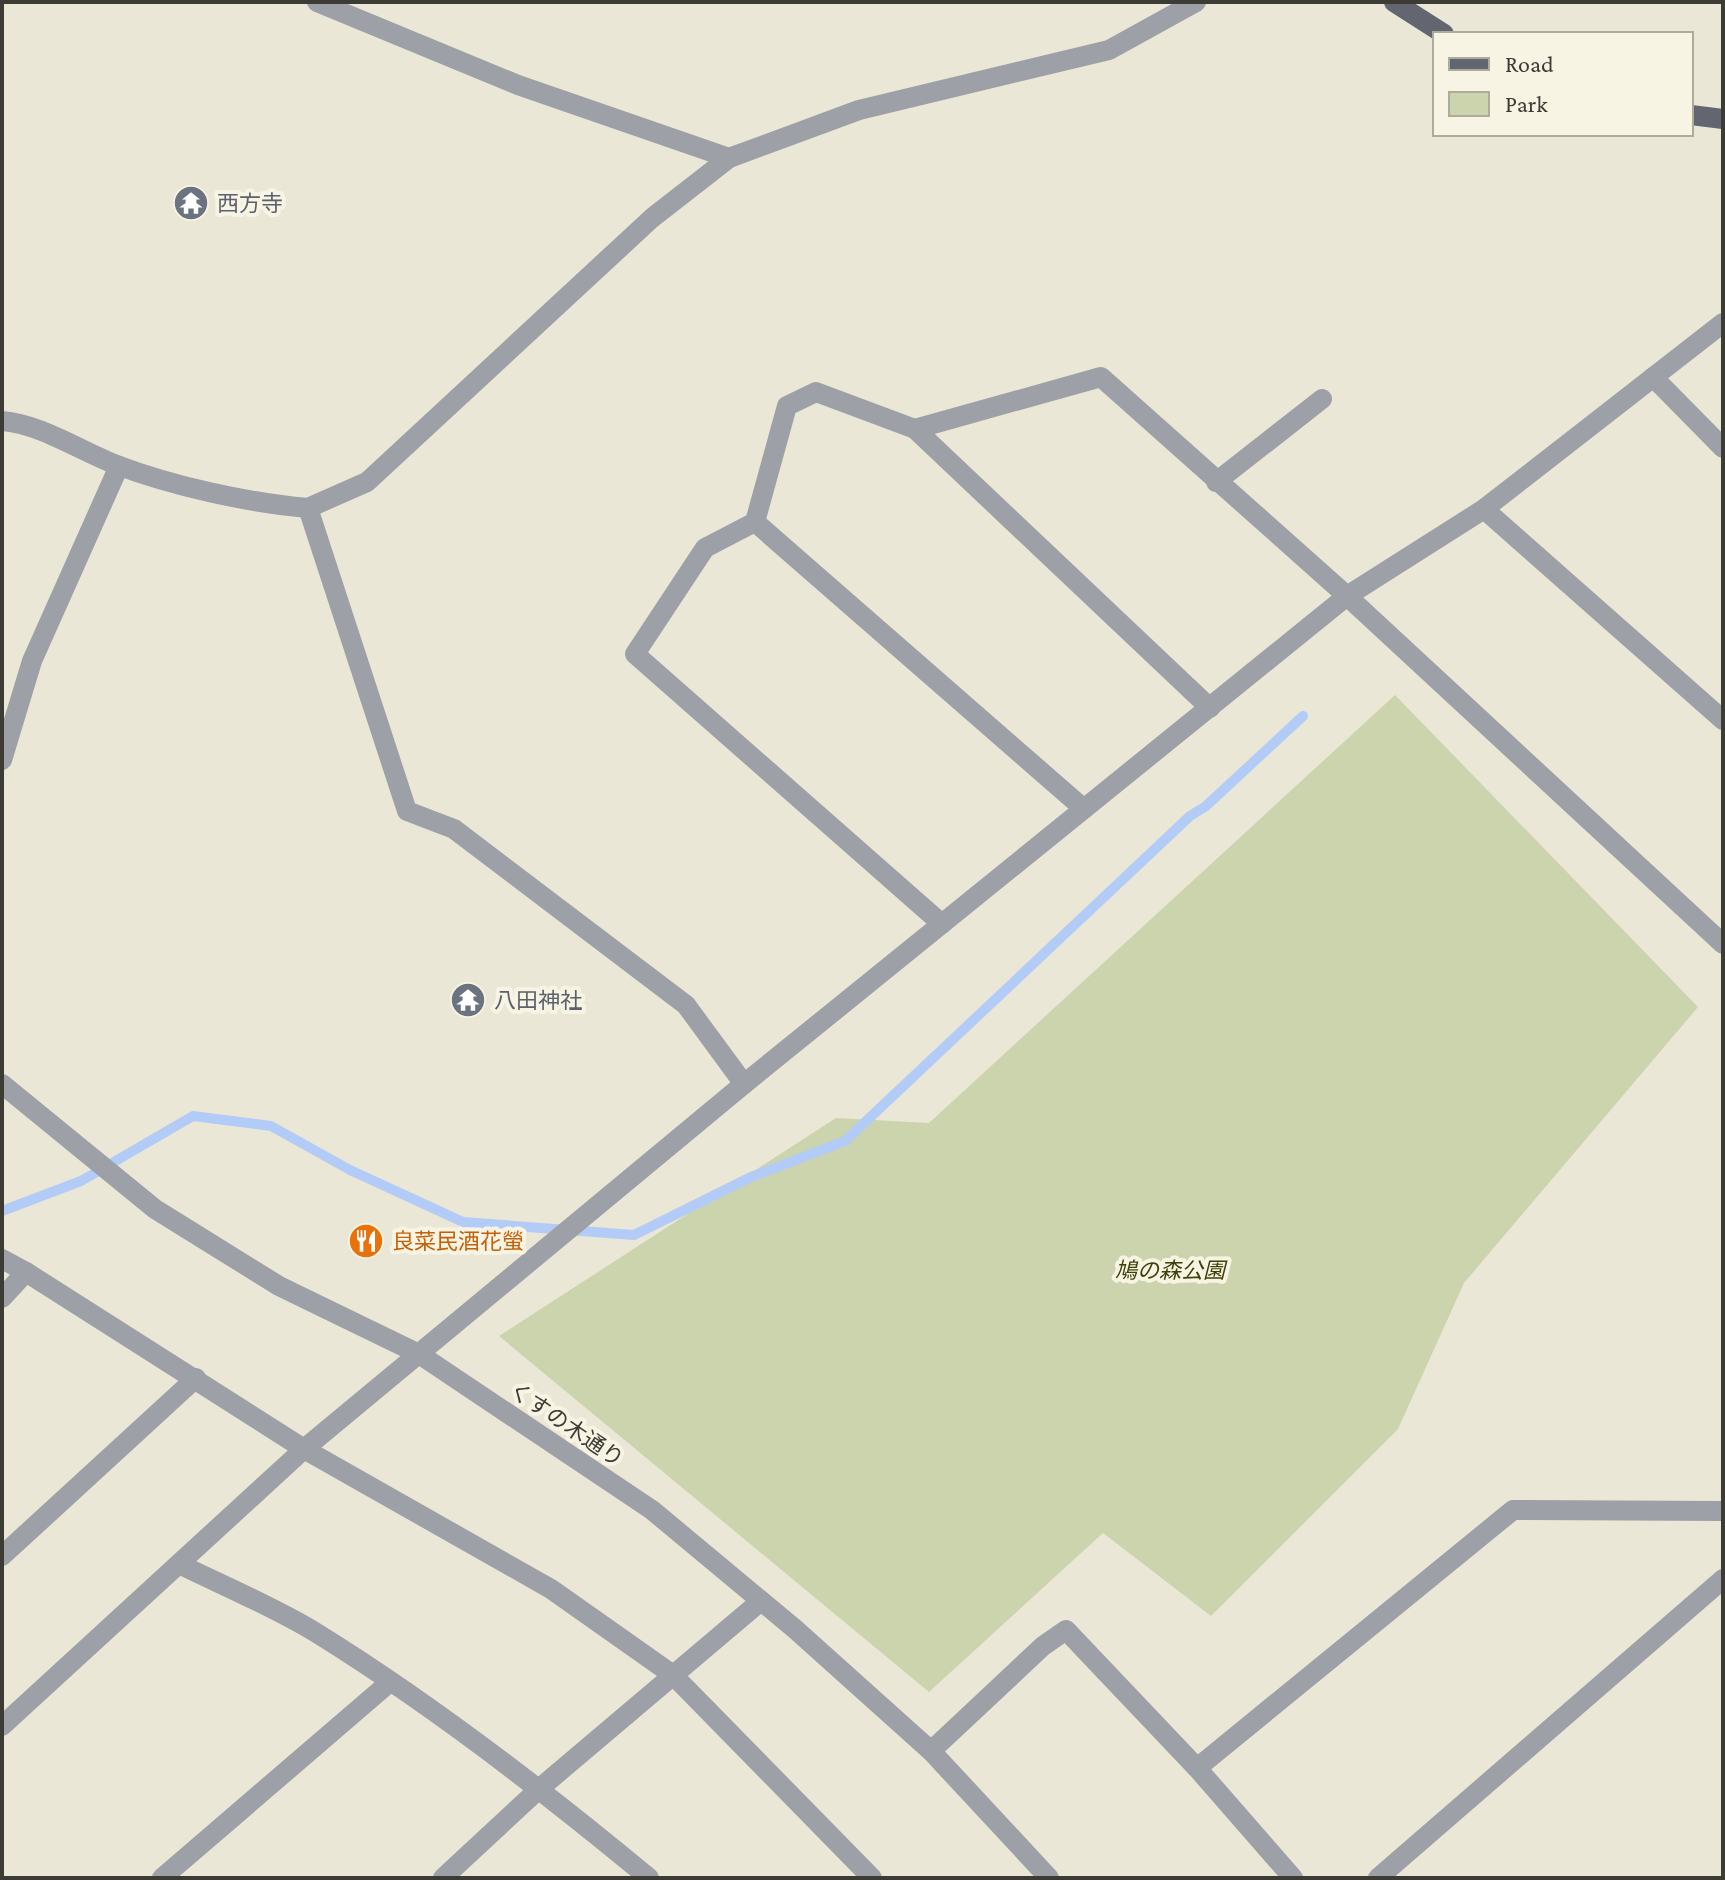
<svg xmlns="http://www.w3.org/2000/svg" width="1725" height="1880" font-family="'Crimson Pro','Noto Sans JP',serif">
<rect width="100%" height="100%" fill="#ebe7d6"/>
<polygon fill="#ccd4ad" points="1395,695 1698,1007 1464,1283 1398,1429 1211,1616 1103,1533 929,1692 499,1336 836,1118 929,1123"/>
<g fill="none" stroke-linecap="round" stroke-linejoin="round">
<polyline stroke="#b2ccf7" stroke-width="10" points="2,1211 81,1181 193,1116 271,1126 350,1170 463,1222 634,1235 751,1177 845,1141 1190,816 1206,806 1303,716"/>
<g stroke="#9ea0a7" stroke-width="20">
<polyline points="317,2 518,85 729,158"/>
<polyline points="1653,377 1723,448"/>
<path d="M 2,421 C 41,424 80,451 117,465 C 172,486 249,503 308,508"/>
<polyline points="915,429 1101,377 1347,596 1723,944"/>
<polyline points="1216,482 1322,399"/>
<polyline points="1484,509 1723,720"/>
<polyline points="755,522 1084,809"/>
<polyline points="2,760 32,661 119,466"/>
<polyline points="942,924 635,654 705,548 755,522 787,406 816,392 915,429 1210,708"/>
<polyline points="2,1084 155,1209 279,1286 419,1354 652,1510 795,1629 931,1751 1049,1878"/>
<polyline points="744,1084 686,1005 454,829 407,811 308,508 367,482 652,218 729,158 859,110 1109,50 1196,2"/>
<polyline points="2,1259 26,1272"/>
<polyline points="2,1298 26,1272 304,1449 551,1589 673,1675 872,1878"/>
<polyline points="2,1556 196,1378"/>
<path d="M 179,1564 C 224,1586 272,1606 315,1632 C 433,1705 543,1790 649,1878"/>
<polyline points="2,1726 304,1449 744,1084 1347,596 1484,509 1723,323"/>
<polyline points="931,1751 1043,1646 1066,1630 1197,1768 1513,1510 1723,1511"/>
<polyline points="1197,1768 1293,1878"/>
<polyline points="162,1878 390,1682"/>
<polyline points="443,1878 540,1788 761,1601"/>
<polyline points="1378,1878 1723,1579"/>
</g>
<g stroke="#636671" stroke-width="20">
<polyline points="1394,2 1444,34"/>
<polyline points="1691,115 1723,119"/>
</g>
</g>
<defs>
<g id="temple-disc" transform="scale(1.8)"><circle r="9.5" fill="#6b7280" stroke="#f8f4e4"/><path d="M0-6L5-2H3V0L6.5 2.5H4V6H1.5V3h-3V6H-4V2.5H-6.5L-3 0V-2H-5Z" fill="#fff"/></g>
<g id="restaurant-disc" transform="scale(1.8)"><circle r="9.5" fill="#e8710a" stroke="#f8f4e4"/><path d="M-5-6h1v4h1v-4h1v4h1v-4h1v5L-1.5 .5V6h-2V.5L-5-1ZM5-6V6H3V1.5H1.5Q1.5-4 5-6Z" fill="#fff"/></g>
</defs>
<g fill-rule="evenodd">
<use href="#temple-disc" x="191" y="203"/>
<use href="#temple-disc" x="468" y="1000"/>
<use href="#restaurant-disc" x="366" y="1241"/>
</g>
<g text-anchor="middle" stroke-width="8" stroke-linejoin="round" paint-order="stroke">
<g font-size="22" fill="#5b616d" stroke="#f8f4e4" text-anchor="start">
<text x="217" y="211">西方寺</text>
<text x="494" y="1008">八田神社</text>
</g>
<g font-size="22" fill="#c56008" stroke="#f8f4e4" text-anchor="start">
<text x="392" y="1249">良菜民酒花螢</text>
</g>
<g font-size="22" font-style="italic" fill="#3c4208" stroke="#f8f4e4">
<text x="1170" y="1278">鳩の森公園</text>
</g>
<g font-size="22" fill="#3c3b34" stroke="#f8f4e4">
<text transform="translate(567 1424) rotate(34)" y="8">くすの木通り</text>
</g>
</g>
<rect width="1725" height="1880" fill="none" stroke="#3c3b34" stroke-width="8"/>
<rect x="1433" y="32" width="260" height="104" fill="#f8f4e4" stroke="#adaa9e" stroke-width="2"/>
<rect x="1449" y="58" width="40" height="12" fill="#636671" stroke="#adaa9e" stroke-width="2"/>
<text x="1505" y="72" font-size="24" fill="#3c3b34">Road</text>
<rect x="1449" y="92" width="40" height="24" fill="#ccd4ad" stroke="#adaa9e" stroke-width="2"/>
<text x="1505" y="112" font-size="24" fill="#3c3b34">Park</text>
</svg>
